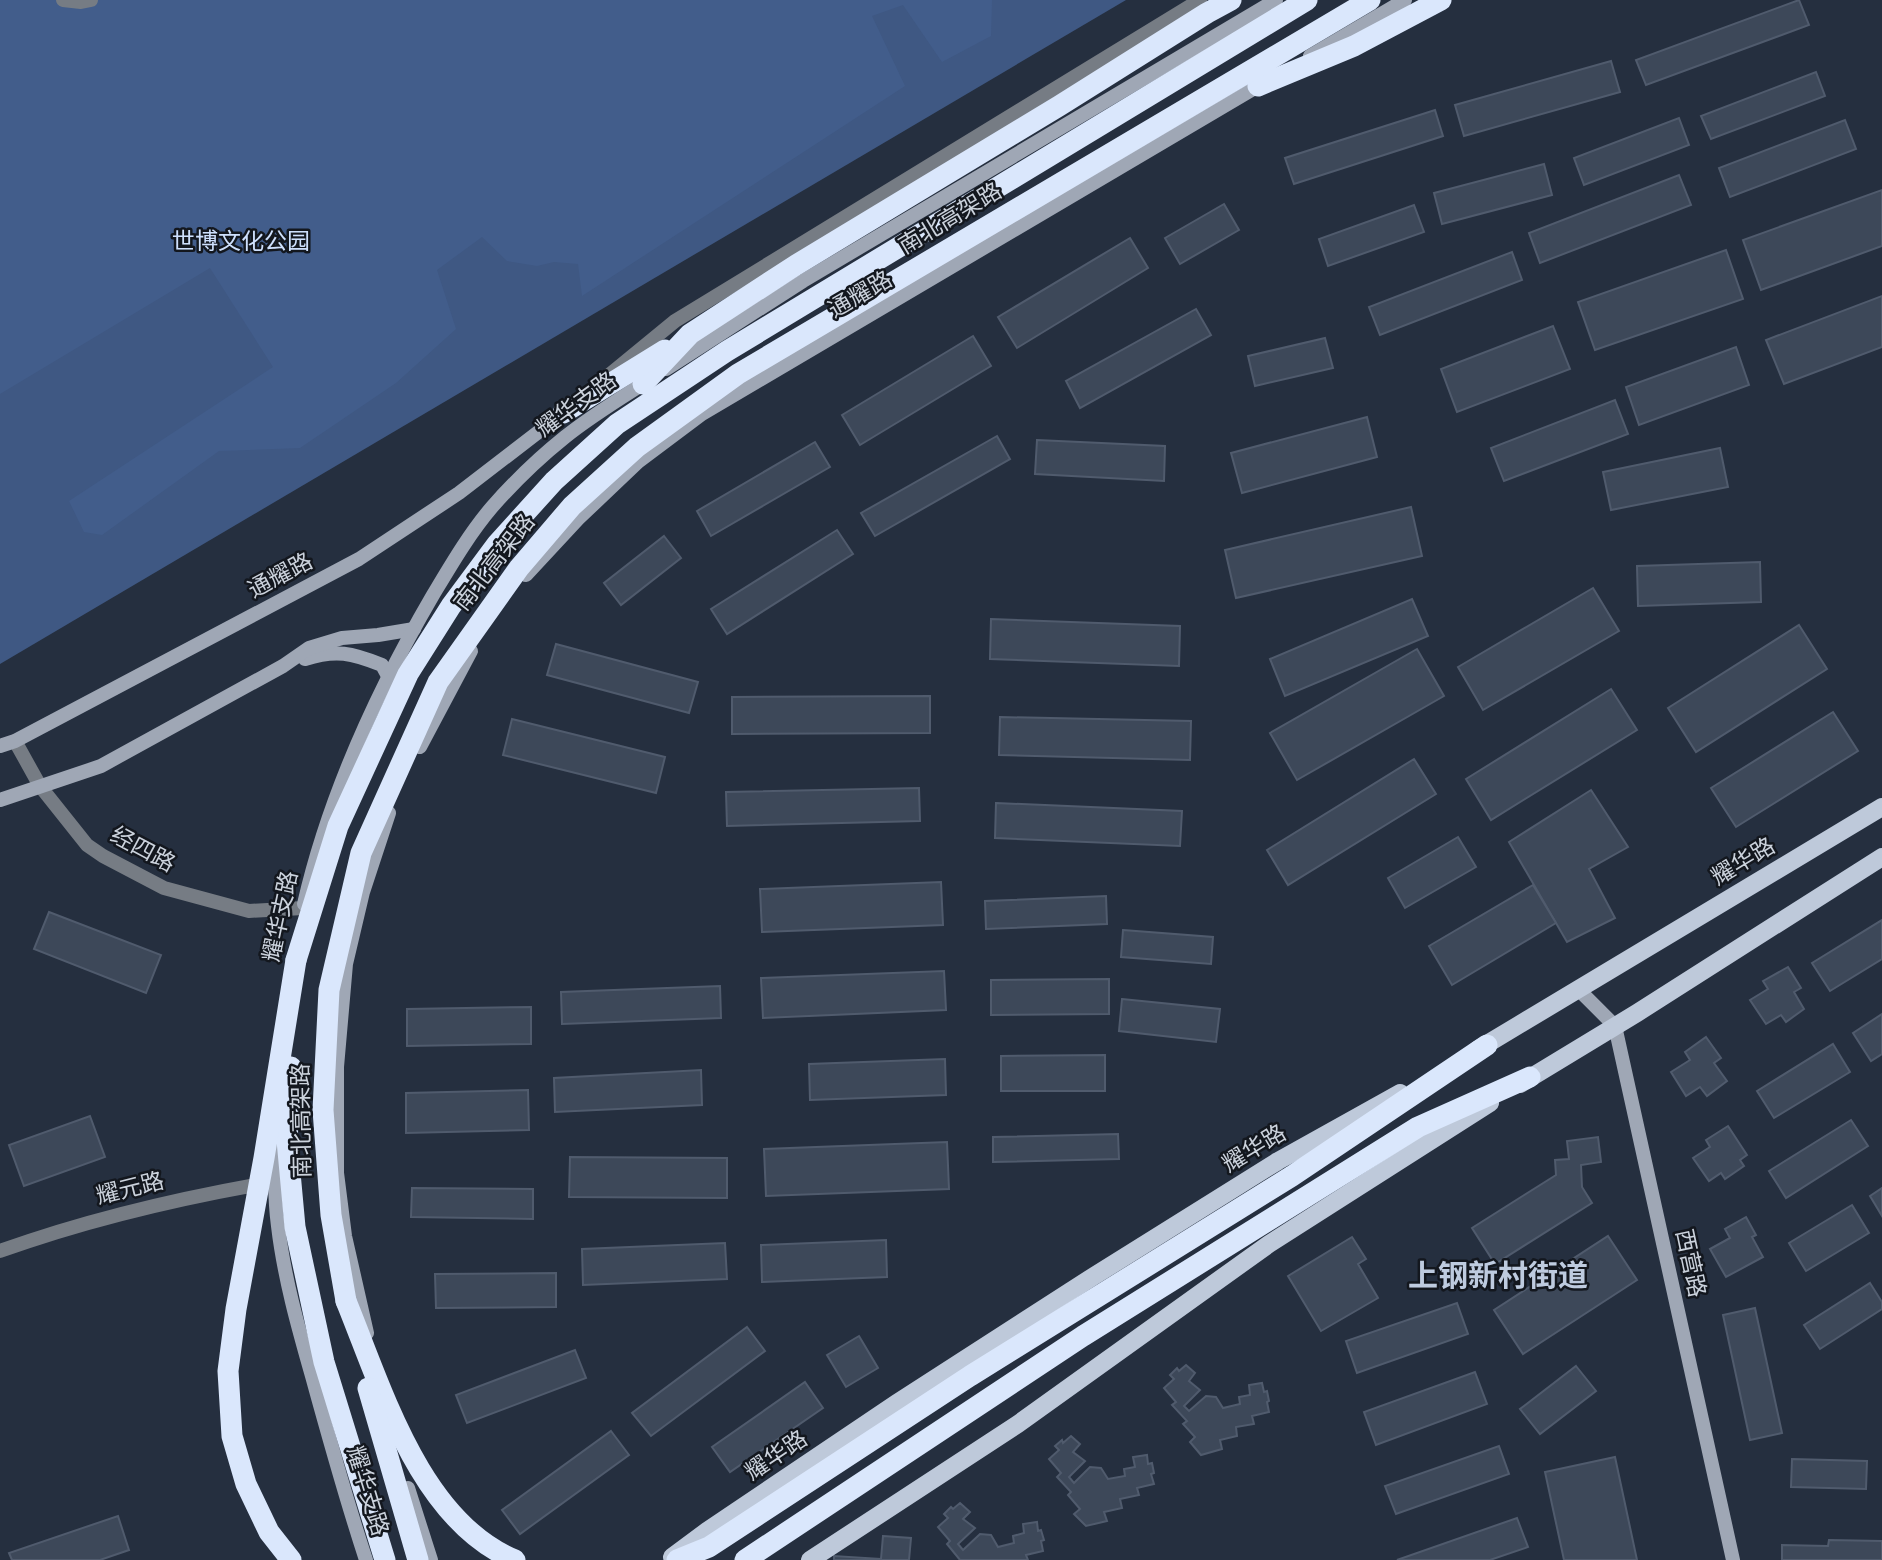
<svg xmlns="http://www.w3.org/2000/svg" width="1882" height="1560" font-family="'DM Sans','Noto Sans SC',sans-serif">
<rect width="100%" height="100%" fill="#252f3f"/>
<polygon fill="#3f5883" points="0,0 1126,0 0,664"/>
<polygon fill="#425d8b" points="0,0 992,0 991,36 942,62 903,5 872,16 905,86 582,296 578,264 554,262 537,266 507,261 482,237 437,270 456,329 396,383 300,448 219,451 102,535 84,532 69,501 273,367 210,268 0,394"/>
<g fill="#3d4859" stroke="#505b6d" stroke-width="2">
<polygon points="1799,0 1809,25 1646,85 1636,60"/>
<polygon points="1611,61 1620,92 1464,136 1455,105"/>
<polygon points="1816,72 1825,96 1711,139 1701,116"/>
<polygon points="1435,110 1443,136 1294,184 1285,158"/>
<polygon points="1679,118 1689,145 1584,185 1574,158"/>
<polygon points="1845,120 1856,149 1730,197 1719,168"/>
<polygon points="1544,164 1552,195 1442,224 1434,193"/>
<polygon points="1679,175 1691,205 1540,263 1529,233"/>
<polygon points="1882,190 1882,246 1761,290 1743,240"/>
<polygon points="1224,204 1239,230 1180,264 1165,238"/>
<polygon points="1414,205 1424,232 1328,266 1319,239"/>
<polygon points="1130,238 1148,268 1017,348 998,317"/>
<polygon points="1726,250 1743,299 1595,350 1578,302"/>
<polygon points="1512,252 1522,280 1380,335 1369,307"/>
<polygon points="1882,296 1882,347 1784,384 1766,340"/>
<polygon points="1196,309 1211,335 1080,408 1066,381"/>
<polygon points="1553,326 1570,369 1457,412 1441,369"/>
<polygon points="973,336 991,366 860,445 842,415"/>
<polygon points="1325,338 1333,368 1255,386 1248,356"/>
<polygon points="1736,347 1749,385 1639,425 1626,387"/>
<polygon points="1615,400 1628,434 1504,481 1491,448"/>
<polygon points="1367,417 1377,457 1242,493 1231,453"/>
<polygon points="997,436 1010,459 875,536 861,513"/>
<polygon points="1037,440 1165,446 1164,481 1035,474"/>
<polygon points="815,442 830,467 711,536 697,511"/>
<polygon points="1720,448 1728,487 1611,510 1603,472"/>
<polygon points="1411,507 1422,556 1236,598 1225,550"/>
<polygon points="837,530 853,554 727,634 711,609"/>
<polygon points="664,536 681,558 621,605 604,583"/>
<polygon points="1760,562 1761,602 1638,606 1637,566"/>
<polygon points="1593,588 1619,631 1483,710 1458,667"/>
<polygon points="1412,599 1428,636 1285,696 1270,659"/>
<polygon points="991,619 1180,626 1179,666 990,659"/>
<polygon points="1799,625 1827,669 1696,752 1668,708"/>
<polygon points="556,644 698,682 689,713 547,675"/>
<polygon points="1417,649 1444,696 1297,780 1270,733"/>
<polygon points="1611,689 1637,730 1491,820 1466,779"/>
<polygon points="930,696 930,733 732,734 732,697"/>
<polygon points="1833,712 1858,751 1736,827 1711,788"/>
<polygon points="1000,717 1191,721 1190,760 999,755"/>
<polygon points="512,719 665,757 656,793 503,755"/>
<polygon points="1414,759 1436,794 1288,885 1267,850"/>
<polygon points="919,788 920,821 727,826 726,792"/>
<polygon points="1591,790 1628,847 1589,869 1615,918 1567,942 1509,842"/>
<polygon points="996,803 1182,811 1180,846 995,838"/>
<polygon points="1458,837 1476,867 1405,908 1388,878"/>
<polygon points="941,882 943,925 762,932 760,889"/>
<polygon points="1533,885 1556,923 1452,985 1429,946"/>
<polygon points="1106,896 1107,924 986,929 985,901"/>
<polygon points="49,912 161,955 146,993 34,949"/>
<polygon points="1882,920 1882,959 1830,991 1812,963"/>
<polygon points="1123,930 1213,937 1211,964 1121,957"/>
<polygon points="1788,967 1801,988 1794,992 1804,1009 1786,1022 1781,1015 1766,1024 1750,1000 1768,989 1763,981"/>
<polygon points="944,971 946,1010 763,1018 761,978"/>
<polygon points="1109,979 1109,1014 991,1015 991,980"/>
<polygon points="720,986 721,1018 562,1024 561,992"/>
<polygon points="1122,999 1220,1009 1216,1042 1119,1031"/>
<polygon points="531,1007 531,1044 407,1046 407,1009"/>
<polygon points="1882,1014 1882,1054 1871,1061 1853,1033"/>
<polygon points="1706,1037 1721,1058 1714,1063 1727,1081 1707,1096 1700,1087 1686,1096 1671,1072 1690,1060 1685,1052"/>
<polygon points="1833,1044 1850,1072 1774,1118 1757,1091"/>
<polygon points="1105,1055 1105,1091 1001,1091 1001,1056"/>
<polygon points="945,1059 946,1095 810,1100 809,1064"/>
<polygon points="701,1070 702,1105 555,1112 554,1078"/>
<polygon points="528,1090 529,1130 406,1133 406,1093"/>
<polygon points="90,1116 105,1157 24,1186 9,1145"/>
<polygon points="1851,1120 1868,1146 1786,1198 1769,1171"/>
<polygon points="1728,1126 1747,1155 1740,1160 1744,1166 1725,1179 1721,1173 1709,1181 1693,1158 1710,1147 1706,1140"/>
<polygon points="1118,1134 1119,1159 993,1162 993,1137"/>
<polygon points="1598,1137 1601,1162 1581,1165 1582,1187 1592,1203 1495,1264 1472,1228 1556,1175 1555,1160 1569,1159 1567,1141"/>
<polygon points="947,1142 949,1189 766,1196 764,1149"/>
<polygon points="570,1157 727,1158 727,1198 569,1197"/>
<polygon points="412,1188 533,1189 533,1219 411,1217"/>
<polygon points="1882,1188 1882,1216 1870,1196"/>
<polygon points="1852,1205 1869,1233 1806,1271 1789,1243"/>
<polygon points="1746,1217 1756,1235 1752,1237 1763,1257 1726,1277 1710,1249 1730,1238 1725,1229"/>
<polygon points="1608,1236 1637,1280 1523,1354 1494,1310"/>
<polygon points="1352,1237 1366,1259 1358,1264 1378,1298 1321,1331 1288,1276"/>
<polygon points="886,1240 887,1277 762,1282 761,1245"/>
<polygon points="725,1243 727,1279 583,1285 582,1249"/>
<polygon points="556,1273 556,1307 436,1308 435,1274"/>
<polygon points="1870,1283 1882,1302 1882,1309 1820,1349 1804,1325"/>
<polygon points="1457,1303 1468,1334 1357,1373 1346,1341"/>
<polygon points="1755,1308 1782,1433 1750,1440 1723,1315"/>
<polygon points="747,1327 765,1351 651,1436 632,1413"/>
<polygon points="859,1336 878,1368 846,1387 827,1355"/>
<polygon points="575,1350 586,1378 467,1423 456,1395"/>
<polygon points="1186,1365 1195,1373 1189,1381 1200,1390 1184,1406 1189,1411 1206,1396 1216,1397 1223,1408 1240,1404 1239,1397 1250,1395 1249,1385 1262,1383 1264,1392 1267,1391 1269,1401 1267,1402 1269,1412 1252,1416 1254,1424 1236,1427 1237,1436 1220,1440 1222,1449 1201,1455 1190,1442 1195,1437 1183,1424 1187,1421 1172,1405 1176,1402 1164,1388 1174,1379 1170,1375 1177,1368 1179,1371"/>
<polygon points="1576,1366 1596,1391 1540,1434 1520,1409"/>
<polygon points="1475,1372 1487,1404 1376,1445 1364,1412"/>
<polygon points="805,1382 823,1408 730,1472 712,1447"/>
<polygon points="611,1431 629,1455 520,1534 502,1510"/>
<polygon points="1071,1436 1080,1444 1073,1452 1085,1461 1069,1477 1074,1483 1090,1467 1101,1468 1108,1479 1125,1476 1124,1469 1135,1467 1133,1457 1147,1455 1148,1464 1152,1463 1154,1473 1151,1474 1154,1484 1137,1488 1139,1495 1120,1499 1122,1508 1104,1512 1107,1521 1086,1526 1074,1514 1080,1509 1068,1495 1071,1492 1057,1477 1061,1473 1049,1459 1059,1450 1055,1446 1062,1440 1063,1443"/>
<polygon points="1499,1446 1509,1474 1396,1514 1385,1486"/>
<polygon points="1615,1457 1637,1560 1564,1560 1545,1472"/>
<polygon points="1792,1459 1867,1461 1866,1489 1791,1487"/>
<polygon points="960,1503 970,1512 963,1519 975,1528 958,1544 963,1550 980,1534 991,1535 998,1547 1014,1543 1013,1536 1024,1533 1023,1524 1037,1522 1038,1531 1041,1530 1044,1540 1041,1541 1043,1551 1026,1555 1028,1560 960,1560 947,1544 950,1541 938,1527 948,1518 944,1514 951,1507 953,1509"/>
<polygon points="118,1516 129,1550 100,1560 12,1560 9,1553"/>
<polygon points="1517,1518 1528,1547 1490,1560 1397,1560"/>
<polygon points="883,1536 911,1538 909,1560 834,1560 834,1556 881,1559"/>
<polygon points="1829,1540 1882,1541 1882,1560 1782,1560 1782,1545 1828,1546"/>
</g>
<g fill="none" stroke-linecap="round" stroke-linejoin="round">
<g stroke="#767c84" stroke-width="14">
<polyline points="63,0 81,2 91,0"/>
<polyline points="608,376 675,321 1200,0"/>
<polyline points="15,741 40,786 87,845 103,856 164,888 249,911 303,908"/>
<path d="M 0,1251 C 86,1220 175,1199 266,1183"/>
</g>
<g stroke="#9fa7b5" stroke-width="14">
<polyline points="1310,56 1405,0"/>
<polyline points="666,369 803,281 1276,0"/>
<polyline points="526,575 578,519 638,462 702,414 1265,82"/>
<path d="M 305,659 C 336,649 352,653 382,665 L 389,678"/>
<polyline points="0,746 15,741 359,559 459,493 563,413"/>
<polyline points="420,747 471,651"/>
<polyline points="0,800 101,766 283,666 309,648 342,638 378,635 414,629"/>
<path d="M 304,904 C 329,795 377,691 433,595 C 451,565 469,534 492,507 C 514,482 540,457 565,437 C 591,416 621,398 649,380"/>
<polyline points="1578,989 1615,1026 1733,1560"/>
<path d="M 276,1136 C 275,1166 274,1196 278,1226 C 284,1277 298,1327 312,1376 C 329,1438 346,1499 366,1560"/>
<polyline points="367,1333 345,1236 337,1173 337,1067 346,964 363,892 389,813"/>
<polyline points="408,1488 431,1560"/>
</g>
<g stroke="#bec9da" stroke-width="18">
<polyline points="1477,1050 1882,807"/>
<polyline points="1520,1084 1637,1013 1882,857"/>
<polyline points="672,1557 707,1531 897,1403 1094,1276 1278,1161 1400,1093"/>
<polyline points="810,1560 1018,1424 1269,1244 1490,1103"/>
</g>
<g stroke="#dae7fc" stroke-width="21">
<polyline points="1258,86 1354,46 1441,0"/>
<polyline points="643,384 690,334 796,265 1059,106 1207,13 1231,0"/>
<polyline points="563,413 665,350"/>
<polyline points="296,960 338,826 408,674 451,606 497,544 554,481 617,424 727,351 1307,0"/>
<polyline points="346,1301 331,1215 323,1110 329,990 361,853 438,682 519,568 572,506 637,447 738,374 1370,0"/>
<polyline points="677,1560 709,1547 970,1376 1292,1176 1487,1045"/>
<polyline points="745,1560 1083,1336 1418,1127 1530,1077"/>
</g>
<g stroke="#dae7fc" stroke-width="21">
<polyline points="291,1067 287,1140 295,1227 324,1362 385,1560"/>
<path d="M 346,1301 C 382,1389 420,1521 515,1560"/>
<polyline points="368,1388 418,1560"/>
<polyline points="291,1560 269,1532 246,1484 232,1436 228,1371 236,1309 264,1158 296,960"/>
</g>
</g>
<g text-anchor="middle" stroke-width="5" stroke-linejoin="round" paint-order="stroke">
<g font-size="23" fill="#cbd2dc" stroke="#13171e">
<text transform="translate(950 218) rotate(-31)" y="8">南北高架路</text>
<text transform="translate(860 294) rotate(-30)" y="8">通耀路</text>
<text transform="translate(576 404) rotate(-36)" y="8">耀华支路</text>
<text transform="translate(494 562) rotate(-52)" y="8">南北高架路</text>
<text transform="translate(280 575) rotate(-28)" y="8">通耀路</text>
<text transform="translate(143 849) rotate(28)" y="8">经四路</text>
<text transform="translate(1743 861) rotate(-31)" y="8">耀华路</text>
<text transform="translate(280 916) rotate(-78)" y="8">耀华支路</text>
<text transform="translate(301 1121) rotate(-91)" y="8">南北高架路</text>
<text transform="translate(1254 1148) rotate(-31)" y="8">耀华路</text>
<text transform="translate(130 1188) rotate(-14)" y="8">耀元路</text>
<text transform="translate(1691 1263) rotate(78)" y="8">西营路</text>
<text transform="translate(776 1455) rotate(-34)" y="8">耀华路</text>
<text transform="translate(368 1491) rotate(73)" y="8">耀华支路</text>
</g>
<g font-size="23" fill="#cee0fd" stroke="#13171e">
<text x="241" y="249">世博文化公园</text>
</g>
<g font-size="30" font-weight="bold" fill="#becbdf" stroke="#13171e">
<text x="1498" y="1286">上钢新村街道</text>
</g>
</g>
</svg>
